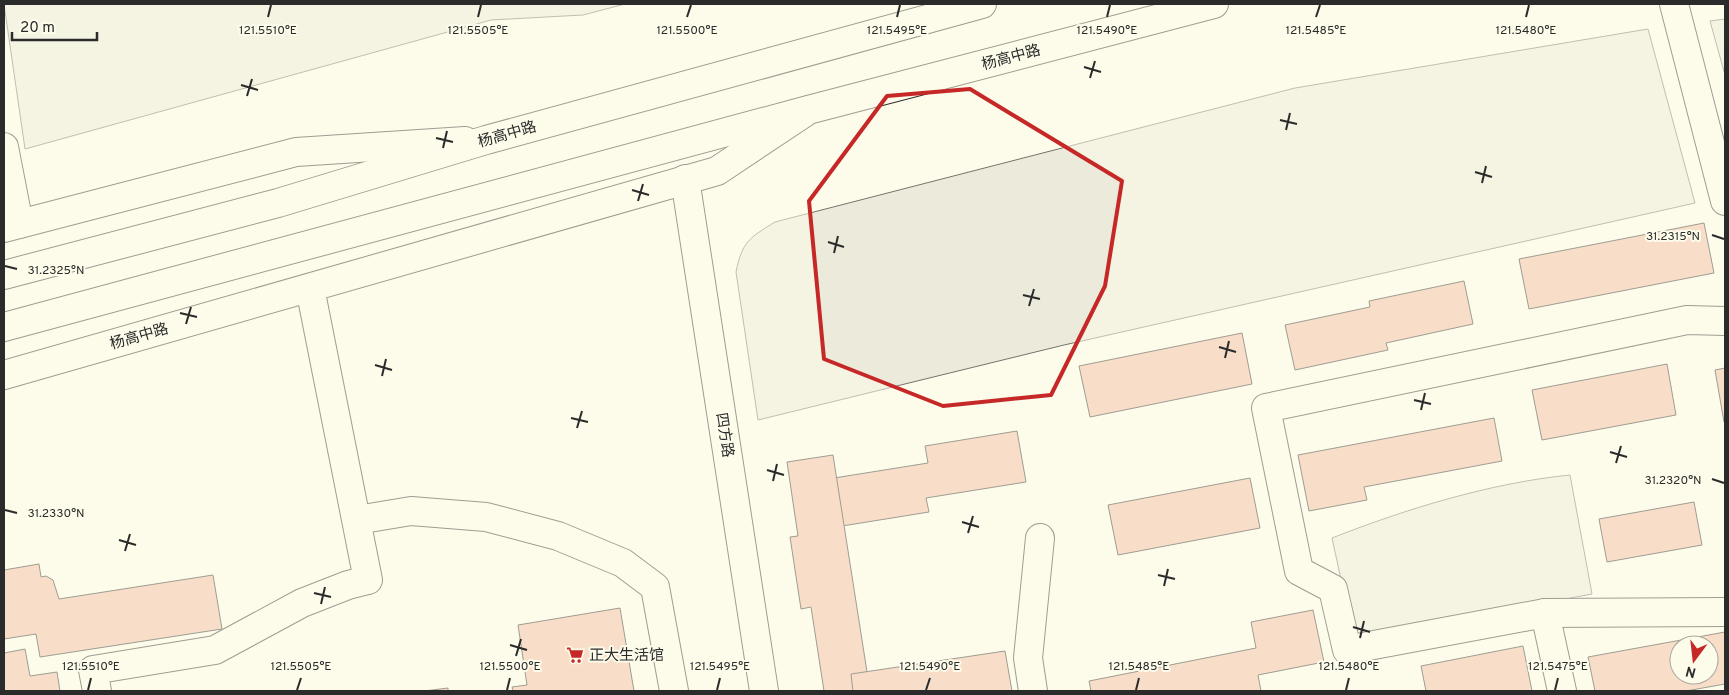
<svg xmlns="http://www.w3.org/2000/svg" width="1729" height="695" font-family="Overpass,'Noto Sans SC',sans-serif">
<rect width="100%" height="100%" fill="#fdfbea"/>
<g fill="#ecebdb" stroke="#74746e">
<polygon points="4,4 625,4 583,15 491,20 25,149"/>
<polygon points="1725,19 1725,75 1710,21"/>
<path d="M 1648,29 L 1695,203 L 1064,345 L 758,420 L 736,272 C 742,242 749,238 775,222 L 1295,88 Z"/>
<path d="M 1570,475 L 1592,594 L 1354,639 L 1332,538 C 1406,509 1490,483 1570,475 Z"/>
</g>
<g fill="#f2b8a0" stroke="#2b2b2b" fill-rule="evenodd">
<polygon points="1704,223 1714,273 1529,309 1519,259"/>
<polygon points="1464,281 1473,324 1386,343 1388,350 1295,370 1285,325 1370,307 1369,301"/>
<polygon points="1242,333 1252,384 1090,417 1079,366"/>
<polygon points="1667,364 1676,415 1542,440 1532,390"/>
<polygon points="1725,368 1725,422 1724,422 1715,370"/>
<polygon points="1494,418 1502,461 1364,487 1367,500 1309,511 1298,455"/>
<polygon points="1017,431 1026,482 926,498 929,512 836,527 828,479 928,463 925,446"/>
<polygon points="833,455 870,691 824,691 811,607 801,609 790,537 798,536 787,462"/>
<polygon points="1250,478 1260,528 1118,555 1108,505"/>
<polygon points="1694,502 1702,545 1607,562 1599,519"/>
<polygon points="39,564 41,577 46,576 53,580 59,599 213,575 222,629 40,657 36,634 4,639 4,570"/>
<polygon points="620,608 634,691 513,691 512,687 527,685 518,625"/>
<polygon points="1313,610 1324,662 1258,675 1261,691 1091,691 1089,681 1256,648 1251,622"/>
<path d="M 1725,632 L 1725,684 L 1686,691 L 1595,691 L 1588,657 ZM 1679,645 L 1709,645 L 1709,675 L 1679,675 Z"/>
<polygon points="1523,646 1532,691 1426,691 1421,666"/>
<polygon points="25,649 30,676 57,672 60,691 4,691 4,653"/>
<polygon points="1005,651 1012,691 853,691 851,674"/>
<polygon points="448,688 448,691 424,691"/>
</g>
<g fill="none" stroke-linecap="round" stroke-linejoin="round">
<g stroke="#2b2b2b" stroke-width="30">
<g id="minor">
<polyline points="1674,4 1725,201"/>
<polyline points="4,147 19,224"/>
<polyline points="685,179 764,691"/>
<polyline points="1725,321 1687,320 1266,408 1299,571 1333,589 1347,650 1545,613 1725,612"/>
<polyline points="357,520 411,511 486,517 558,536 623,563 655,587 674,691"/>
<polyline points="1545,613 1562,691"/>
<polyline points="97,691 93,670 215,650 302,603 348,585 368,580 310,288"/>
<polyline points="1033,691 1028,658 1040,538"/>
</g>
</g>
<g stroke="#2b2b2b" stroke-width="30">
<g id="major">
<polyline points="4,228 296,152 465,141"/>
<polyline points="4,375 717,171 804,113"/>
</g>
</g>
<g stroke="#2b2b2b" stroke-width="30">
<g id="highway">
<polyline points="4,275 278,203 486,140 982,4"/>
<polyline points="4,327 808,110 1214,4"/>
</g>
</g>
<use href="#minor" stroke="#fdfbea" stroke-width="28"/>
<use href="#major" stroke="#fdfbea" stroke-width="28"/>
<use href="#highway" stroke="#fdfbea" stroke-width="28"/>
</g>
<path d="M0 0H1729V695H0ZM 970,89 L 1122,181 L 1105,286 L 1051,395 L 943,406 L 824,359 L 809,201 L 887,96 Z" fill="#fdfbea" fill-opacity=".55" fill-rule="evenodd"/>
<path fill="none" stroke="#c62828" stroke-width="4" stroke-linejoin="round" d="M 970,89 L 1122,181 L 1105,286 L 1051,395 L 943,406 L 824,359 L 809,201 L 887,96 Z"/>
<path fill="none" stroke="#2b2b2b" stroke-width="2" d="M 268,17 L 271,5M 478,17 L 481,5M 687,17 L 691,5M 897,17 L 900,5M 1107,17 L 1110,5M 1316,17 L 1320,5M 1526,17 L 1529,5M 1084,67 L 1101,72M 1090,78 L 1095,61M 241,85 L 258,90M 247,96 L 252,79M 1280,120 L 1297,124M 1286,130 L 1290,113M 436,138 L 453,142M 443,148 L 447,131M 1475,172 L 1492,177M 1482,183 L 1486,166M 632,190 L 649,195M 638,201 L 643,184M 1712,235 L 1724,239M 828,242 L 844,247M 834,253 L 838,236M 5,266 L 17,269M 1023,295 L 1040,299M 1029,306 L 1034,289M 180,313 L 197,317M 186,324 L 191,307M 1219,347 L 1236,352M 1225,358 L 1229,341M 375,365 L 392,370M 382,376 L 386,359M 1414,400 L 1431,404M 1421,410 L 1425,393M 571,418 L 588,422M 577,428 L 582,411M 1610,452 L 1627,457M 1616,463 L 1621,446M 767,470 L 784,475M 1712,479 L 1724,483M 773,481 L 777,464M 5,510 L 17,513M 962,522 L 979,527M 968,533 L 973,516M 119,540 L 136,545M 125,551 L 130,534M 1158,575 L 1175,579M 1164,586 L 1168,569M 314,593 L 331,597M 321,604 L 325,587M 1353,627 L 1370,632M 1360,638 L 1364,621M 510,645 L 527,650M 516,656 L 521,639M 88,690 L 91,678M 297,690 L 301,678M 507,690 L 510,678M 717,690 L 720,678M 926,690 L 930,678M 1136,690 L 1139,678M 1346,690 L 1349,678M 1555,690 L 1558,678"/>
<defs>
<g id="supermarket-bare" transform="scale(1.35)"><path d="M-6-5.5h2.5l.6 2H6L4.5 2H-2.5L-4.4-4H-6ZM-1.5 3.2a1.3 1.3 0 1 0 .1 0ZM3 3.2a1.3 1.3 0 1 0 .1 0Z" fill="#c62828" stroke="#fdfbea" stroke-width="2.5" paint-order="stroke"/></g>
</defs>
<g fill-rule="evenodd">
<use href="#supermarket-bare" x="575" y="655"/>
</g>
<g text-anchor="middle" stroke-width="4" stroke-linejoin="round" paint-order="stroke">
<g font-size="15" fill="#2b2b2b" stroke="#fdfbea">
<text transform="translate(1011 57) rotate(-15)" y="5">杨高中路</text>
<text transform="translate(507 134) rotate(-16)" y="5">杨高中路</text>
<text transform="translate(139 336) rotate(-16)" y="5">杨高中路</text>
<text transform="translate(725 435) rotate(81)" y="5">四方路</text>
</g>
<g font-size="15" fill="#2b2b2b" stroke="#fdfbea" text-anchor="start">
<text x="589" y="660">正大生活馆</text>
</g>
</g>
<g font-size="12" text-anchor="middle" fill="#2b2b2b" stroke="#fdfbea" stroke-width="4" stroke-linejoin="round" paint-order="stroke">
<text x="1316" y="34">121.5485°E</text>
<text x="268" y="34">121.5510°E</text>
<text x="478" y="34">121.5505°E</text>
<text x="687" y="34">121.5500°E</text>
<text x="897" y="34">121.5495°E</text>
<text x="1107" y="34">121.5490°E</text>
<text x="1526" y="34">121.5480°E</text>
<text x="1673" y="240">31.2315°N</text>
<text x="56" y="274">31.2325°N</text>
<text x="1673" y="484">31.2320°N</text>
<text x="56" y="517">31.2330°N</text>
<text x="91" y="670">121.5510°E</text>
<text x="301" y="670">121.5505°E</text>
<text x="510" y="670">121.5500°E</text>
<text x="720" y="670">121.5495°E</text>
<text x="930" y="670">121.5490°E</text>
<text x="1139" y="670">121.5485°E</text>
<text x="1349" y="670">121.5480°E</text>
<text x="1558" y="670">121.5475°E</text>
</g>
<rect width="1729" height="695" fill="none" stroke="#2b2b2b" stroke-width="10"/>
<g transform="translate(1694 660) rotate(195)"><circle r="24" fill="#fdfbea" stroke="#a9a89e"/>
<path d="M0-4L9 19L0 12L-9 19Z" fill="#c62828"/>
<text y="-8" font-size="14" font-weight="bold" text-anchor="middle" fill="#2b2b2b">N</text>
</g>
<path d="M12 32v8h85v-8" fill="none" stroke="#2b2b2b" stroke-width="2.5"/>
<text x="20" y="32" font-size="15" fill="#2b2b2b" stroke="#fdfbea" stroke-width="4" paint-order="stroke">20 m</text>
</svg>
